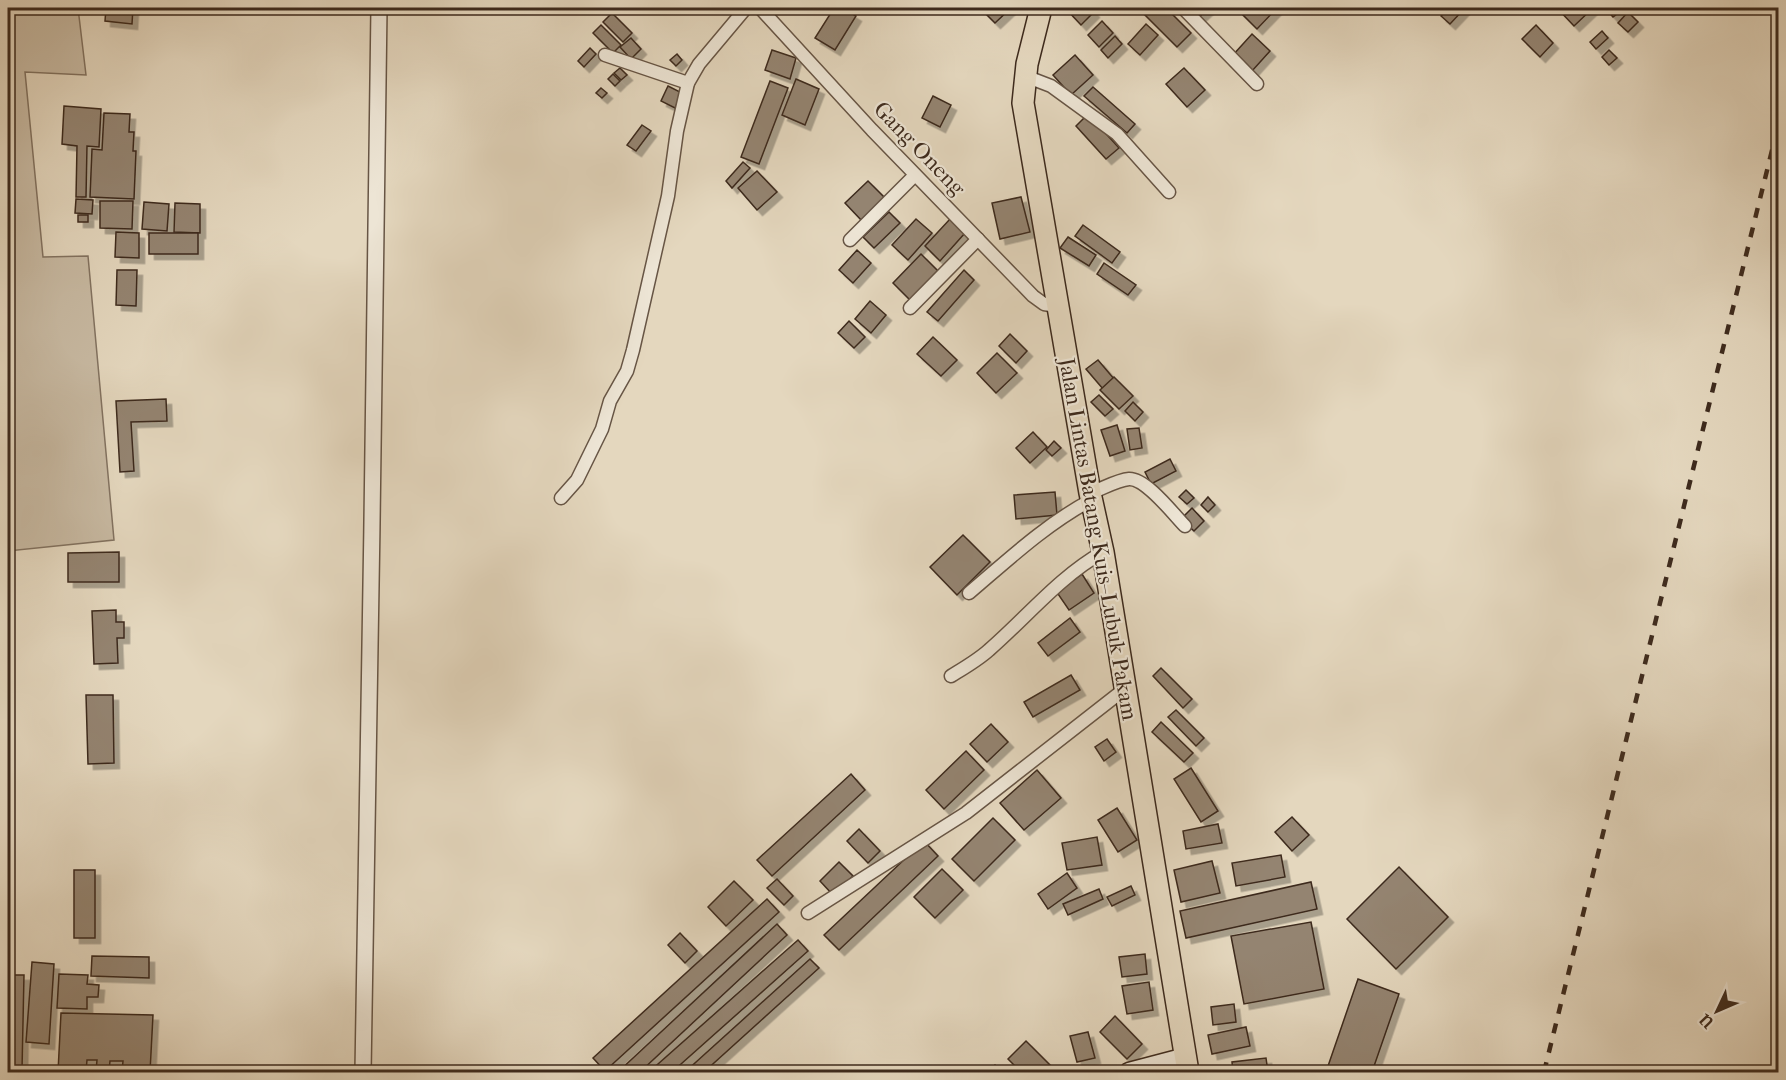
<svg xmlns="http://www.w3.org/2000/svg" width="1786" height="1080" font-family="'IM FELL French Canon',serif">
<defs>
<filter id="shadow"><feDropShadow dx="5.5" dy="5.5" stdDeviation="0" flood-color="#0004"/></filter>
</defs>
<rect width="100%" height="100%" fill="#e4d7be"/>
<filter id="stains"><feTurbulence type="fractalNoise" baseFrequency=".00333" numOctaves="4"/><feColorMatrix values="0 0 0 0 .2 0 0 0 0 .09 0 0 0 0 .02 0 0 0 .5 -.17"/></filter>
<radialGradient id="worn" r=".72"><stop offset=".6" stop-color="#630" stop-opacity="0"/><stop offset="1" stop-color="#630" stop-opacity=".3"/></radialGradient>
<polygon fill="#c8baa3" stroke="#827260" stroke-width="1.5" points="8,8 78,8 86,75 25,72 43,257 88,256 114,540 8,551"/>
<g fill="#948471" stroke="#3d2a1d" stroke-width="1.5" filter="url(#shadow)">
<polygon points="106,8 133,8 132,24 105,21"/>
<polygon points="834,8 843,8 856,16 835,50 815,38"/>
<polygon points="980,8 1011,8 995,23"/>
<polygon points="1072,8 1090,8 1094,12 1081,25 1068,11"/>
<polygon points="1138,8 1166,8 1191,33 1177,47"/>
<polygon points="1192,8 1209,8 1200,16"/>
<polygon points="1241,8 1277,8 1257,29 1238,10"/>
<polygon points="1448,8 1465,8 1450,24 1441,16"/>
<polygon points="1557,8 1593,8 1574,26"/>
<polygon points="1605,8 1625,8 1613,17"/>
<polygon points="1628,12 1638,22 1628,32 1618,23"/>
<polygon points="612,13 632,33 623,42 603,22"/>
<polygon points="1102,21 1113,33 1099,47 1088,35"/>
<polygon points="1146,24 1158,35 1140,55 1128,44"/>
<polygon points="601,25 621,45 613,53 593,33"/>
<polygon points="1536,25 1553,43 1540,57 1522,39"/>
<polygon points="1602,31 1608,38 1596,49 1590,42"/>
<polygon points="1252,34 1270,51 1252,71 1233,55"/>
<polygon points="1115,36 1122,44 1108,58 1101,50"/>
<polygon points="631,38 641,49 631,59 620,47"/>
<polygon points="590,48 596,54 584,67 578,61"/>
<polygon points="772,50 796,58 790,79 765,70"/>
<polygon points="1609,50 1617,58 1609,65 1602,57"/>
<polygon points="677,54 682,60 676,66 670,60"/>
<polygon points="1075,55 1093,75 1071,95 1053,75"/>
<polygon points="620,68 627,75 621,80 614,73"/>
<polygon points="1184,68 1205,90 1187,107 1166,84"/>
<polygon points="613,74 620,81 615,86 608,79"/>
<polygon points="796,79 819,89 805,125 782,115"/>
<polygon points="770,81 788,88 759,164 741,157"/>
<polygon points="668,86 682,93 675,108 661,101"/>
<polygon points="1093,87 1135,124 1127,133 1084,96"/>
<polygon points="601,88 607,93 602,98 596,93"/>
<polygon points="933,96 951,105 940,127 922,118"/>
<polygon points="64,106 101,109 99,147 87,146 86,197 76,197 77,146 62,144"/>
<polygon points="104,113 130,114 129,132 134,132 133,151 136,151 134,199 90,197 92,149 102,150"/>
<polygon points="1088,114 1119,148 1106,159 1076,126"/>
<polygon points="642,125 651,131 636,151 627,145"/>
<polygon points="743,162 750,168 732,188 726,181"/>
<polygon points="757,171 777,192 757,210 738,188"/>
<polygon points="868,181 885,198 862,221 845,203"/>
<polygon points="1021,197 1030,232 1000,239 992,203"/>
<polygon points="76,199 93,200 92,214 75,213"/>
<polygon points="100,201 133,201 132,229 100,228"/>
<polygon points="144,202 169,204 167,231 142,229"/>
<polygon points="175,203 200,204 200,233 174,232"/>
<polygon points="889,212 900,223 874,248 863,237"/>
<rect x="78" y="215" width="10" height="7"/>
<polygon points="916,219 932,233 908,260 892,245"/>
<polygon points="950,219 965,233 940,261 925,246"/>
<polygon points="1083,225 1120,252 1112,263 1075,236"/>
<polygon points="116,232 139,233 139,258 115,257"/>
<rect x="149" y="233" width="49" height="21"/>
<polygon points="1068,237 1096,255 1089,266 1060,248"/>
<polygon points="857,250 871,263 853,283 839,270"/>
<polygon points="921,254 939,272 911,301 893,283"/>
<polygon points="1104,263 1136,285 1128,295 1097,274"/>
<polygon points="117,270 137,270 136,306 116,305"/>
<polygon points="964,270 974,280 938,321 927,312"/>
<polygon points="870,301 886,315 871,333 855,319"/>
<polygon points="849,321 865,337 854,348 838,333"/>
<polygon points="1010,334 1027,351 1016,363 999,346"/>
<polygon points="933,337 957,360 941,376 917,354"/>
<polygon points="997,353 1017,373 996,393 977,373"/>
<polygon points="1098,360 1120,386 1109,396 1086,369"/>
<polygon points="1114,377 1133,396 1119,409 1100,390"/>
<polygon points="1099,395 1113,409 1105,416 1091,402"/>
<polygon points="166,399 167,421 131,422 134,471 120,472 116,401"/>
<polygon points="1133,402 1143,412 1135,421 1125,411"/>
<polygon points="1117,425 1125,451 1110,456 1101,430"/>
<polygon points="1139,428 1142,448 1130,450 1127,429"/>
<polygon points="1033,432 1047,447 1030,463 1016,448"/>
<polygon points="1054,441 1061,448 1052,456 1046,450"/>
<polygon points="1170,459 1176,471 1151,484 1145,472"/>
<polygon points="1186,490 1194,498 1187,504 1179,497"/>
<polygon points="1055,492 1057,515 1016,519 1014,495"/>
<polygon points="1208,497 1215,505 1208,512 1201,505"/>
<polygon points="1192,508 1204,521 1194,531 1181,519"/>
<polygon points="963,535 990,562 957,595 930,567"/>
<polygon points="119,552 119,582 68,582 68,553"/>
<polygon points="1082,574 1094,593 1069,610 1056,591"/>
<polygon points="116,610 116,622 124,622 124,638 117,638 118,663 94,664 92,611"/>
<polygon points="1070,618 1080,632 1048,656 1038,643"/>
<polygon points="1161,668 1192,699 1183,708 1153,676"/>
<polygon points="1071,675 1080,690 1033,717 1024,702"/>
<polygon points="86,695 113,695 114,763 88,764"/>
<polygon points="1176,710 1204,738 1196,746 1168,717"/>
<polygon points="1161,722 1193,753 1184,762 1152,732"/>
<polygon points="991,724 1008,742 987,762 970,744"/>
<polygon points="1107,739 1116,752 1104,761 1095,747"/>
<polygon points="966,751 984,770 944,809 926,790"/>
<polygon points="1191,768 1218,811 1201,822 1174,779"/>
<polygon points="1037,770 1061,798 1024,830 1000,803"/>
<polygon points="851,774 865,790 772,876 757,860"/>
<polygon points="1117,808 1137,840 1118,852 1098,820"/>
<polygon points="1292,817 1309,835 1292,851 1275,832"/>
<polygon points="993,818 1015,840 974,881 952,859"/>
<polygon points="1218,824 1222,843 1186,849 1183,831"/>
<polygon points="859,829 880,851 868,863 847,841"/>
<polygon points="1097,837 1102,865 1067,870 1062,843"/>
<polygon points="924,841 938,856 839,950 824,935"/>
<polygon points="1281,855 1285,877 1236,886 1232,863"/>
<polygon points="1212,861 1220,893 1181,902 1174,870"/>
<polygon points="839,862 853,876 833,895 820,881"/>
<polygon points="1399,867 1448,917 1396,969 1347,919"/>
<polygon points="942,869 963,890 935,918 914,897"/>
<rect x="74" y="870" width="21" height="68"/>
<polygon points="1067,873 1077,888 1048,909 1038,894"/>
<polygon points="777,879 793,896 784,905 767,888"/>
<polygon points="734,881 753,900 726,926 708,907"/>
<polygon points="1311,882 1317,909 1186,938 1180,911"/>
<polygon points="1131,886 1135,895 1112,906 1107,897"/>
<polygon points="1099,889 1103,899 1068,915 1063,904"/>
<polygon points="767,899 779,912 605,1071 593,1058"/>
<polygon points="1311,922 1324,989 1244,1004 1231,936"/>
<polygon points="777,924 787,935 640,1072 618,1072"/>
<polygon points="680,933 697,951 685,963 668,945"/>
<polygon points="798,940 808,951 672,1072 649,1072"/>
<polygon points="1145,954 1147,974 1122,977 1119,957"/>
<polygon points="92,956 149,957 149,978 91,976"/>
<polygon points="810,959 819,968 704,1072 685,1072"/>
<polygon points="32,962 54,964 49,1044 26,1042"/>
<polygon points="59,974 88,975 87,984 99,985 98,997 87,997 87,1009 57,1008"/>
<polygon points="8,975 24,975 22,1070 8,1070"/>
<polygon points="1358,979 1399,994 1372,1072 1339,1072 1327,1069"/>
<polygon points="1149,982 1153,1010 1127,1014 1122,986"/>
<polygon points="1234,1004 1236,1022 1213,1025 1211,1007"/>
<polygon points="61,1013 153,1015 150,1072 122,1072 123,1061 110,1061 109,1072 96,1071 97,1060 87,1060 86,1072 58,1072"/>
<polygon points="1115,1016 1142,1044 1127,1059 1100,1032"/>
<polygon points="1246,1027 1250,1046 1212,1054 1208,1035"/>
<polygon points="1088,1032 1095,1058 1077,1062 1070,1036"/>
<polygon points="1026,1041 1050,1065 1043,1072 1021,1072 1008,1059"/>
<polygon points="1266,1058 1268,1072 1233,1072 1232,1062"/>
<polygon points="995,1065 1002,1072 986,1072"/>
</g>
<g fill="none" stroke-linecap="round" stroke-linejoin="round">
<g stroke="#675545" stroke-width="15">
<g id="minor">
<polyline points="760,8 872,130 1033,296 1044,304 1057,306"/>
<polyline points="1183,8 1257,84"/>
<polyline points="605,55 688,83"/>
<polyline points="1025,76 1051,86 1117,134 1169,192"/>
<polyline points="850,240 915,175"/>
<polyline points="910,308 978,239"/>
<path d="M 1090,493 C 1102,489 1117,480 1129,479 C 1146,478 1174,515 1185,526"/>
<polyline points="561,498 577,480 602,429 610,401 627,371 633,350 668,196 677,131 688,83 699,64 746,8"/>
<path d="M 969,593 C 1009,559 1045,525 1091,500"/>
<path d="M 951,676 C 964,668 978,660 989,650 C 1027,617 1059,577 1103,552"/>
<polyline points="808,913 966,813 1126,688"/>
</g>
</g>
<g stroke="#675545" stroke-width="18">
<path id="tertiary" d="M 363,1072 C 370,717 374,363 379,8"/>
</g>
<g stroke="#3d2a1d" stroke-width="21">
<polyline id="secondary" points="1129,1072 1186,1057"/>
</g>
<g stroke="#3d2a1d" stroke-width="24">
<polyline id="trunk" points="1041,8 1027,64 1023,103 1090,493 1103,552 1188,1072"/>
</g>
<use href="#minor" stroke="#ede5d5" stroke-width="12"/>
<use href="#tertiary" stroke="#ede5d5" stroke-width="15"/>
<use href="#secondary" stroke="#ede5d5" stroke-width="18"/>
<use href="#trunk" stroke="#e4d7be" stroke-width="21"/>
<polyline stroke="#3d2a1d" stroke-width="4.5" stroke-dasharray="10 10" stroke-linecap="butt" points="1544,1072 1778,126"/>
</g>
<g text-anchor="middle" stroke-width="4.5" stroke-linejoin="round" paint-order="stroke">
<g font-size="22" fill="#3d2a1d" stroke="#ede5d5">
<text transform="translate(920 148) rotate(46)" y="8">Gang Oneng</text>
<text transform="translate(1099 539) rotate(80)" y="8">Jalan Lintas Batang Kuis–Lubuk Pakam</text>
</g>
</g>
<rect width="1786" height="1080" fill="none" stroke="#e4d7be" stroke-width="30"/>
<rect x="9" y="9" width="1768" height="1062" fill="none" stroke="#3d2a1d" stroke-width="3"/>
<rect x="15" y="15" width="1756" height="1050" fill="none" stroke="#3d2a1d" stroke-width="1.5"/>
<g transform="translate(1717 1011) rotate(226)" stroke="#ede5d5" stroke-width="4.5" paint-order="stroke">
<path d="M0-4.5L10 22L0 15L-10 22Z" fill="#3d2a1d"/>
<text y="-9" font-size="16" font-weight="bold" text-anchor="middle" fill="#3d2a1d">U</text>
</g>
<rect width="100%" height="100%" filter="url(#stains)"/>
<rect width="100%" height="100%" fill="url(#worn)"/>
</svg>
